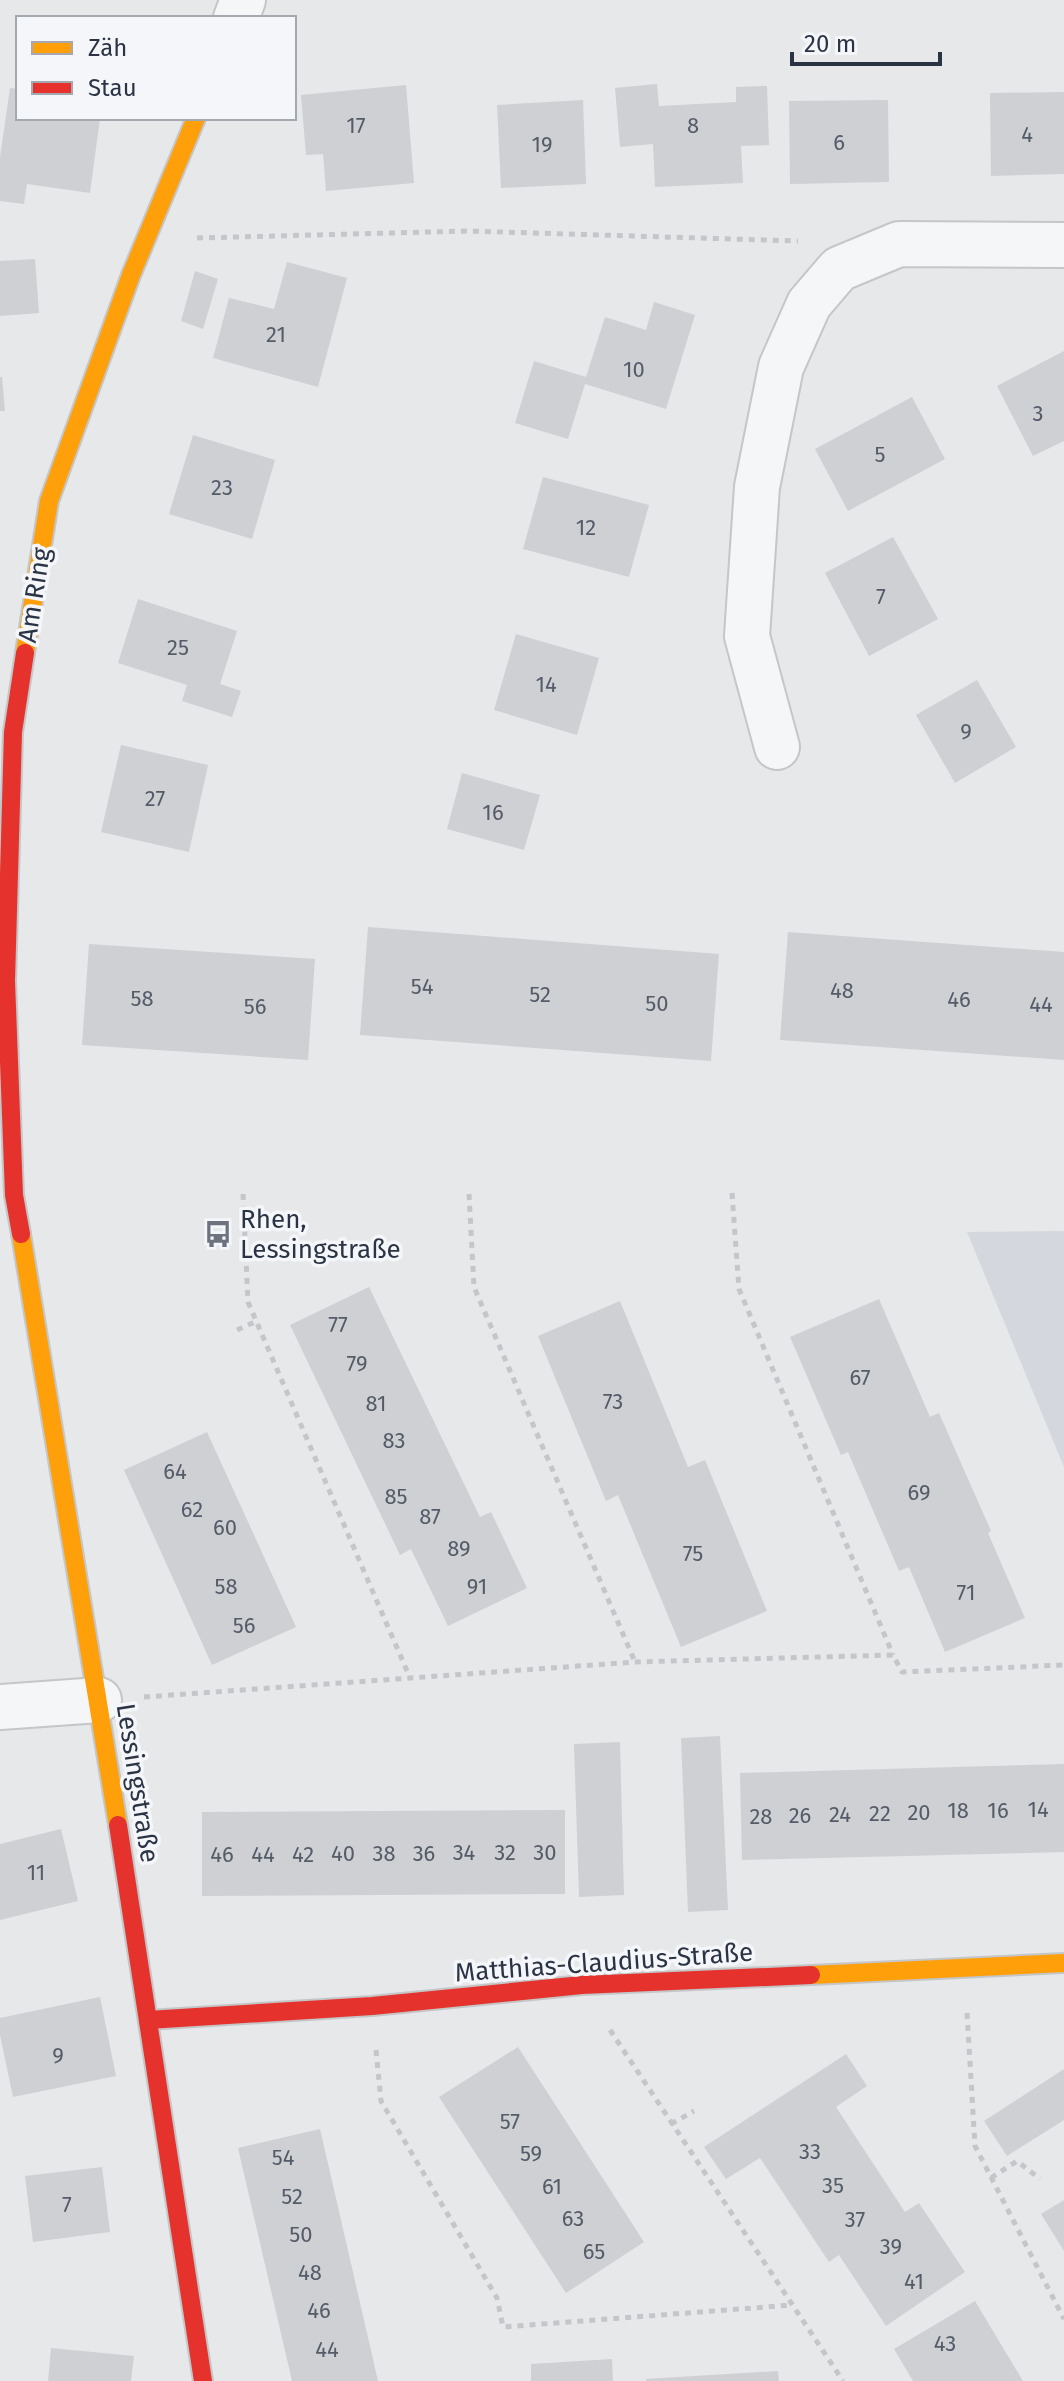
<svg xmlns="http://www.w3.org/2000/svg" width="1064" height="2381" font-family="'Fira Sans',sans-serif">
<rect width="100%" height="100%" fill="#e6e8ea"/>
<polygon fill="#d4d7dd" points="1064,1231 1064,1467 967,1232"/>
<g fill="#ced0d3">
<polygon points="657,84 659,106 736,102 736,87 767,86 769,145 741,146 743,183 655,187 653,144 620,147 615,88"/>
<polygon points="406,85 414,183 326,191 323,154 306,155 301,95"/>
<polygon points="10,88 18,89 18,118 100,118 90,193 27,184 24,204 0,201 0,157"/>
<polygon points="1064,92 1064,174 991,176 990,93"/>
<polygon points="583,100 586,184 501,188 497,105"/>
<polygon points="888,100 889,182 790,184 789,101"/>
<polygon points="35,259 39,313 0,316 0,261"/>
<polygon points="287,262 347,278 318,387 213,358 229,298 274,309"/>
<polygon points="195,271 218,279 203,329 181,321"/>
<polygon points="654,302 695,315 666,409 585,384 568,439 515,423 534,361 586,377 605,317 646,330"/>
<polygon points="1064,351 1064,441 1033,456 997,386"/>
<polygon points="0,377 2,377 5,411 0,411"/>
<polygon points="912,397 945,459 848,511 815,449"/>
<polygon points="193,435 275,460 252,539 169,514"/>
<polygon points="543,477 649,505 629,577 523,549"/>
<polygon points="893,537 938,619 869,656 825,573"/>
<polygon points="138,599 237,631 220,684 241,691 232,717 182,701 187,685 118,663"/>
<polygon points="516,634 599,658 577,735 494,710"/>
<polygon points="977,680 1016,747 955,783 916,715"/>
<polygon points="121,745 208,765 189,852 101,832"/>
<polygon points="462,773 540,795 524,850 447,829"/>
<polygon points="368,927 719,954 711,1061 360,1035"/>
<polygon points="788,932 1064,952 1064,1060 780,1040"/>
<polygon points="89,944 315,959 308,1060 82,1045"/>
<polygon points="369,1287 480,1517 491,1512 527,1588 448,1626 411,1549 400,1555 290,1325"/>
<polygon points="879,1299 930,1417 939,1413 991,1531 988,1533 1025,1618 945,1652 909,1567 899,1571 848,1452 841,1455 790,1337"/>
<polygon points="620,1301 688,1467 705,1460 767,1611 681,1647 618,1495 606,1501 538,1336"/>
<polygon points="207,1432 296,1627 212,1665 124,1470"/>
<polygon points="720,1736 728,1910 688,1912 681,1738"/>
<polygon points="620,1742 624,1895 579,1897 574,1744"/>
<polygon points="1064,1764 1064,1852 742,1860 740,1773"/>
<polygon points="565,1810 565,1894 202,1896 202,1812"/>
<polygon points="61,1829 78,1901 0,1920 0,1844"/>
<polygon points="100,1997 116,2076 13,2097 0,2035 0,2018"/>
<polygon points="518,2047 644,2242 566,2293 439,2097"/>
<polygon points="846,2054 867,2086 836,2107 905,2212 919,2203 965,2272 886,2326 839,2255 829,2262 760,2158 726,2179 704,2147"/>
<polygon points="1064,2069 1064,2120 1007,2156 984,2121"/>
<polygon points="320,2129 338,2207 378,2381 292,2381 238,2148"/>
<polygon points="102,2167 110,2232 33,2242 25,2176"/>
<polygon points="1064,2200 1064,2251 1041,2214"/>
<polygon points="975,2301 1023,2381 913,2381 894,2349"/>
<polygon points="51,2348 134,2356 131,2381 48,2381"/>
<polygon points="612,2359 613,2381 531,2381 531,2364"/>
<polygon points="778,2371 779,2381 646,2381 646,2379"/>
</g>
<g fill="none" stroke-linecap="round" stroke-linejoin="round">
<g stroke="#c4c6c8" stroke-width="48">
<g id="street">
<polyline points="236,18 243,0"/>
<polyline points="777,747 747,636 757,487 781,367 809,304 839,269 899,244 1064,245"/>
<polyline points="0,1707 99,1700"/>
</g>
</g>
<g stroke="#c4c6c8" stroke-width="22">
<g id="slow">
<polyline points="25,653 49,501 131,275 196,118"/>
<polyline points="21,1234 118,1825"/>
<polyline points="811,1975 1064,1963"/>
</g>
</g>
<g stroke="#c4c6c8" stroke-width="22">
<g id="jam">
<polyline points="21,1234 14,1195 6,981 13,732 25,653"/>
<polyline points="118,1825 203,2381"/>
<polyline points="148,2020 372,2006 582,1985 811,1975"/>
</g>
</g>
<g stroke="#c5c6ca" stroke-width="5" stroke-dasharray="6 6" stroke-linecap="butt">
<polyline points="197,238 468,231 798,241"/>
<polyline points="732,1193 739,1289 893,1655"/>
<polyline points="243,1194 248,1302 410,1678"/>
<polyline points="469,1194 474,1287 635,1662"/>
<polyline points="237,1330 257,1321"/>
<polyline points="144,1697 635,1662 893,1655 902,1672 1064,1665"/>
<polyline points="967,2013 975,2146 1064,2319"/>
<polyline points="610,2030 843,2381"/>
<polyline points="376,2050 381,2101 497,2298 503,2327 792,2305"/>
<polyline points="671,2124 694,2111"/>
<polyline points="991,2178 1017,2161 1040,2179"/>
</g>
<use href="#street" stroke="#f5f6f7" stroke-width="44"/>
<use href="#slow" stroke="#ff9f0a" stroke-width="18"/>
<use href="#jam" stroke="#e5322d" stroke-width="18"/>
</g>
<defs>
<g id="bus-bare" transform="scale(2.16)"><path d="M-5-6H5V4H4V6H2V4H-2V6H-4V4H-5ZM-3.5-4V0h7V-4ZM-3.5 1.2v1.5H-2V1.2ZM2 1.2v1.5H3.5V1.2Z" fill="#6c737f" stroke="#f4f6f9" stroke-width="2.5" paint-order="stroke"/></g>
</defs>
<g fill-rule="evenodd">
<use href="#bus-bare" x="218" y="1234"/>
</g>
<g text-anchor="middle" stroke-width="7" stroke-linejoin="round" paint-order="stroke">
<g font-size="22" fill="#545c69">
<text x="356" y="133">17</text>
<text x="693" y="133">8</text>
<text x="1027" y="142">4</text>
<text x="839" y="150">6</text>
<text x="542" y="152">19</text>
<text x="276" y="342">21</text>
<text x="634" y="377">10</text>
<text x="1038" y="421">3</text>
<text x="880" y="462">5</text>
<text x="222" y="495">23</text>
<text x="586" y="535">12</text>
<text x="881" y="604">7</text>
<text x="178" y="655">25</text>
<text x="546" y="692">14</text>
<text x="966" y="739">9</text>
<text x="155" y="806">27</text>
<text x="493" y="820">16</text>
<text x="422" y="994">54</text>
<text x="842" y="998">48</text>
<text x="540" y="1002">52</text>
<text x="142" y="1006">58</text>
<text x="959" y="1007">46</text>
<text x="657" y="1011">50</text>
<text x="1041" y="1012">44</text>
<text x="255" y="1014">56</text>
<text x="338" y="1332">77</text>
<text x="357" y="1371">79</text>
<text x="860" y="1385">67</text>
<text x="613" y="1409">73</text>
<text x="376" y="1411">81</text>
<text x="394" y="1448">83</text>
<text x="175" y="1479">64</text>
<text x="919" y="1500">69</text>
<text x="396" y="1504">85</text>
<text x="192" y="1517">62</text>
<text x="430" y="1524">87</text>
<text x="225" y="1535">60</text>
<text x="459" y="1556">89</text>
<text x="693" y="1561">75</text>
<text x="226" y="1594">58</text>
<text x="477" y="1594">91</text>
<text x="966" y="1600">71</text>
<text x="244" y="1633">56</text>
<text x="1038" y="1817">14</text>
<text x="958" y="1818">18</text>
<text x="998" y="1818">16</text>
<text x="919" y="1820">20</text>
<text x="880" y="1821">22</text>
<text x="840" y="1822">24</text>
<text x="800" y="1823">26</text>
<text x="761" y="1824">28</text>
<text x="464" y="1860">34</text>
<text x="505" y="1860">32</text>
<text x="545" y="1860">30</text>
<text x="343" y="1861">40</text>
<text x="384" y="1861">38</text>
<text x="424" y="1861">36</text>
<text x="222" y="1862">46</text>
<text x="263" y="1862">44</text>
<text x="303" y="1862">42</text>
<text x="36" y="1880">11</text>
<text x="58" y="2063">9</text>
<text x="510" y="2129">57</text>
<text x="810" y="2159">33</text>
<text x="531" y="2161">59</text>
<text x="283" y="2165">54</text>
<text x="833" y="2193">35</text>
<text x="552" y="2194">61</text>
<text x="292" y="2204">52</text>
<text x="67" y="2212">7</text>
<text x="573" y="2226">63</text>
<text x="855" y="2227">37</text>
<text x="301" y="2242">50</text>
<text x="891" y="2254">39</text>
<text x="594" y="2259">65</text>
<text x="310" y="2280">48</text>
<text x="914" y="2289">41</text>
<text x="319" y="2318">46</text>
<text x="945" y="2351">43</text>
<text x="327" y="2357">44</text>
</g>
<g font-size="26" fill="#2b3445" stroke="#f4f6f9">
<text transform="translate(34 595) rotate(-81)" y="9">Am Ring</text>
<text transform="translate(138 1783) rotate(81)" y="9">Lessingstraße</text>
<text transform="translate(604 1962) rotate(-4)" y="9">Matthias-Claudius-Straße</text>
</g>
<g font-size="26" fill="#2b3445" stroke="#f4f6f9" text-anchor="start">
<text x="240" y="1228">Rhen,<tspan x="240" dy="30">Lessingstraße</tspan></text>
</g>
</g>
<rect x="16" y="16" width="280" height="104" fill="#f4f6f9" stroke="#a4a8b1" stroke-width="2"/>
<rect x="32" y="42" width="40" height="12" fill="#ff9f0a" stroke="#a4a8b1" stroke-width="2"/>
<text x="88" y="56" font-size="24" fill="#2b3445">Zäh</text>
<rect x="32" y="82" width="40" height="12" fill="#e5322d" stroke="#a4a8b1" stroke-width="2"/>
<text x="88" y="96" font-size="24" fill="#2b3445">Stau</text>
<path d="M792 52v12h148v-12" fill="none" stroke="#2b3445" stroke-width="4"/>
<text x="804" y="52" font-size="24" fill="#2b3445" stroke="#f4f6f9" stroke-width="6" paint-order="stroke">20 m</text>
</svg>
